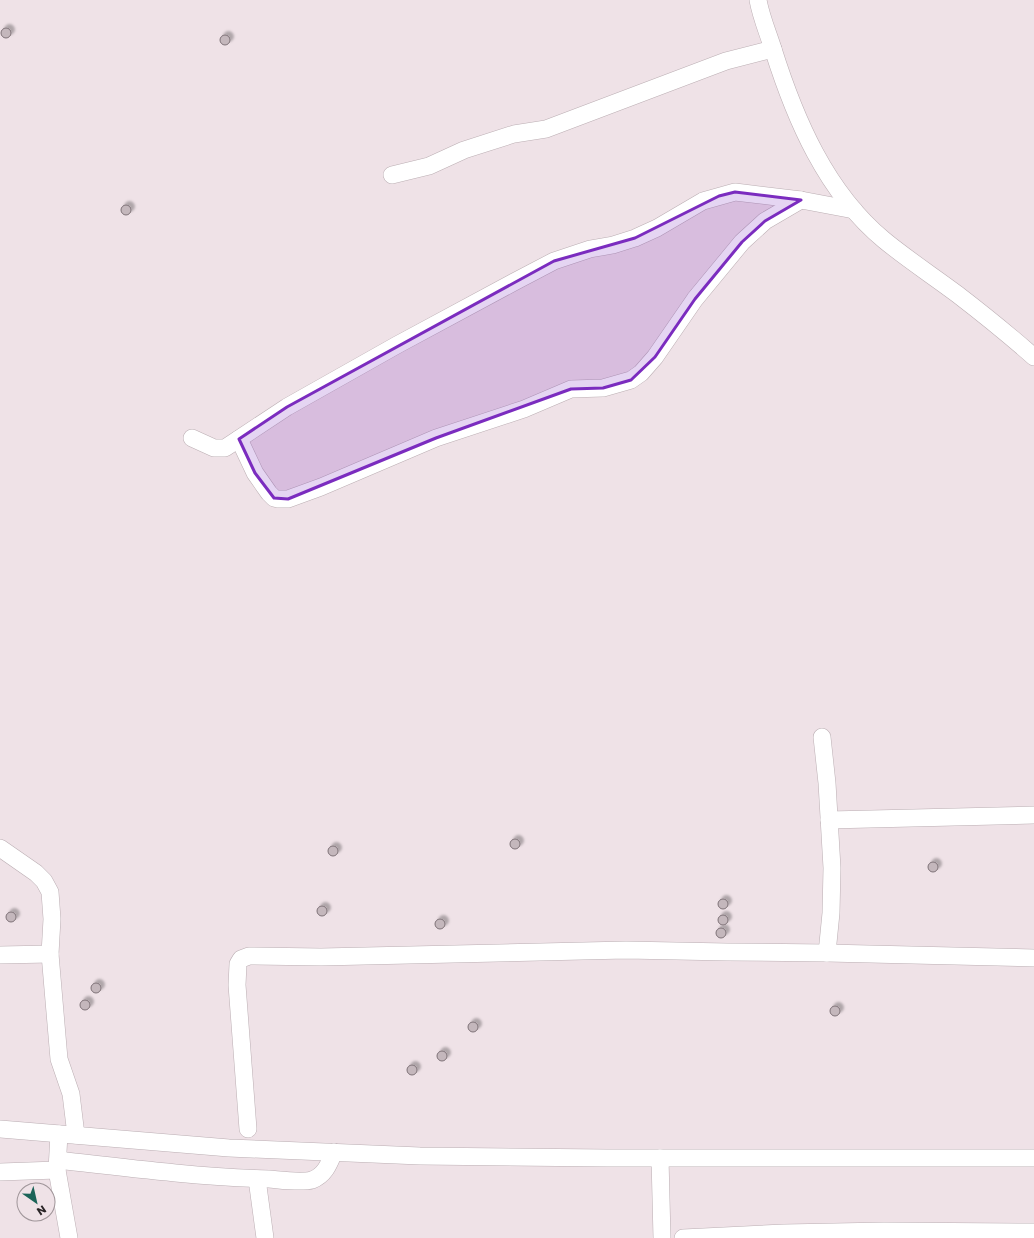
<svg xmlns="http://www.w3.org/2000/svg" width="1034" height="1238" font-family="Poppins,sans-serif">
<defs>
<filter id="shadow"><feDropShadow dx="3.5" dy="-3.5" stdDeviation="1" flood-color="#0004"/></filter>
</defs>
<rect width="100%" height="100%" fill="#efe2e7"/>
<g fill="#c4b7bc" stroke="#7d7176" filter="url(#shadow)">
<circle cx="6" cy="33" r="5"/>
<circle cx="225" cy="40" r="5"/>
<circle cx="126" cy="210" r="5"/>
<circle cx="515" cy="844" r="5"/>
<circle cx="333" cy="851" r="5"/>
<circle cx="933" cy="867" r="5"/>
<circle cx="723" cy="904" r="5"/>
<circle cx="322" cy="911" r="5"/>
<circle cx="11" cy="917" r="5"/>
<circle cx="723" cy="920" r="5"/>
<circle cx="440" cy="924" r="5"/>
<circle cx="721" cy="933" r="5"/>
<circle cx="96" cy="988" r="5"/>
<circle cx="85" cy="1005" r="5"/>
<circle cx="835" cy="1011" r="5"/>
<circle cx="473" cy="1027" r="5"/>
<circle cx="442" cy="1056" r="5"/>
<circle cx="412" cy="1070" r="5"/>
</g>
<g fill="none" stroke-linecap="round" stroke-linejoin="round">
<g stroke="#bbaeb3" stroke-width="18">
<g id="minor">
<path d="M 758,0 C 761,17 768,33 773,49 C 795,119 826,192 884,240 C 907,259 933,276 957,294 C 983,314 1009,335 1034,357"/>
<polyline points="392,175 429,166 464,150 514,134 546,129 726,61 773,49"/>
<polyline points="192,438 214,448 225,448 287,407 397,345 514,282 554,261 590,249 613,245 635,238 657,228 703,201 735,192 801,200 854,210"/>
<polyline points="239,439 255,473 269,493 274,498 278,499 288,499 321,487 436,438 524,409 571,389 603,388 631,380 641,373 655,357 695,299 742,242 765,221 801,200"/>
<polyline points="822,737 827,783 832,868 831,913 827,953"/>
<polyline points="829,820 1034,815"/>
<polyline points="0,848 36,873 44,881 50,892 52,919 50,954 59,1059 71,1094 76,1135"/>
<polyline points="0,955 50,954"/>
<polyline points="0,1129 229,1148 420,1156 607,1158 1034,1158"/>
<polyline points="248,1129 237,985 238,964 241,959 249,956 321,957 626,950 727,952 827,953 1034,958"/>
<polyline points="59,1134 57,1170 69,1238"/>
<polyline points="660,1158 662,1238"/>
<path d="M 58,1160 C 128,1168 199,1177 269,1179 C 281,1180 301,1183 312,1180 C 325,1175 329,1164 334,1152"/>
<polyline points="0,1172 57,1170"/>
<polyline points="257,1179 265,1238"/>
<polyline points="683,1238 784,1233 884,1231 1034,1232"/>
</g>
</g>
<use href="#minor" stroke="#fff" stroke-width="17"/>
</g>
<path fill="#7b2cbf" fill-opacity="0.2" stroke="#7b2cbf" stroke-width="3" stroke-linejoin="round" d="M 735,192 L 801,200 L 765,221 L 742,242 L 695,299 L 655,357 L 631,380 L 603,388 L 571,389 L 436,438 L 288,499 L 274,498 L 255,473 L 239,439 L 287,407 L 554,261 L 635,238 L 719,196 Z"/>
<g transform="translate(36 1202) rotate(146)"><circle r="19" fill="#efe2e7" stroke="#a0969a"/>
<path d="M0-3L7 15L0 10L-7 15Z" fill="#1b6358"/>
<text y="-6" font-size="11" font-weight="bold" text-anchor="middle" fill="#2a2527">N</text>
</g>
</svg>
